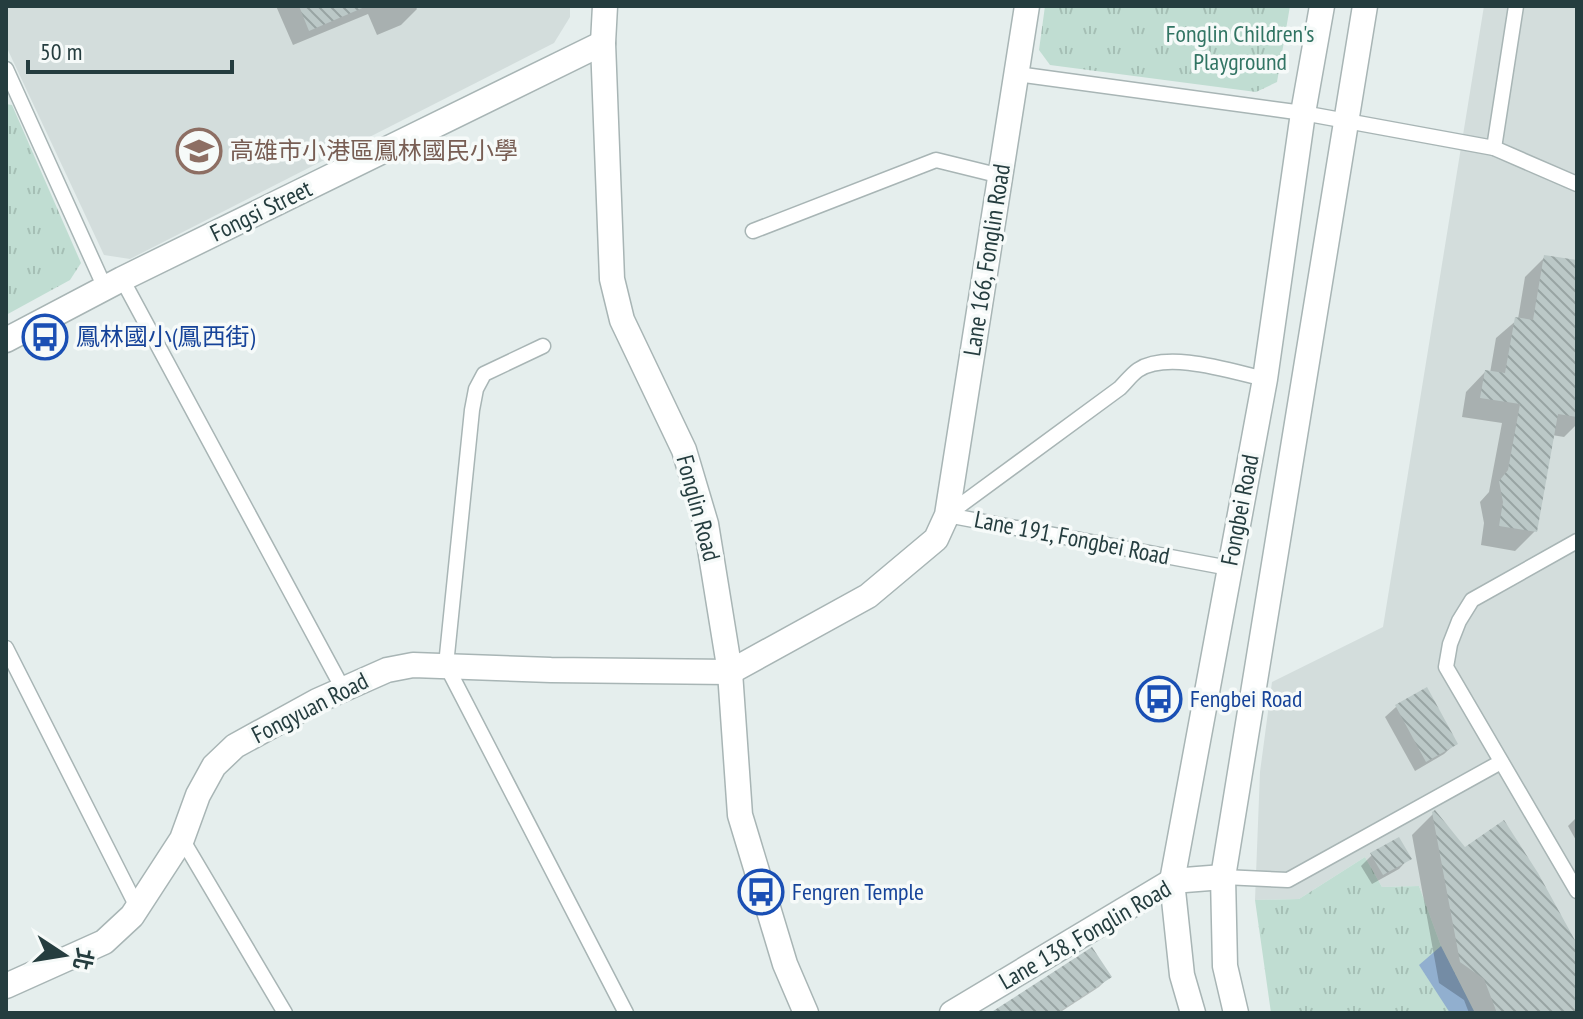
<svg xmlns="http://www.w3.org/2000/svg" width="1583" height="1019" font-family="'PT Sans Narrow','Noto Sans TC',sans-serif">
<defs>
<pattern id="park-tufts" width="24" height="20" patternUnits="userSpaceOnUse" patternTransform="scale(2)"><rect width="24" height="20" fill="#c0ddd2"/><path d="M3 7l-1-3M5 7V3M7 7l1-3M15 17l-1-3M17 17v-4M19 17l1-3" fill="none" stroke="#a5bfb5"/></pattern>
<pattern id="building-back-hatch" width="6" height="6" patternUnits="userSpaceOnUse" patternTransform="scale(2)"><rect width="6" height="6" fill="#bbc8c7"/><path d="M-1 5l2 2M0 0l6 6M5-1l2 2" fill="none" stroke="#98a4a3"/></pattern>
</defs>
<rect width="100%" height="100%" fill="#e5eeed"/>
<g fill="#d3dddc">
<polygon points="6,6 570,6 570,17 554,43 130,259 104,255 6,46"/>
<polygon points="1484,6 1577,6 1577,1013 1475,1013 1441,946 1419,886 1382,887 1365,857 1299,899 1255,900 1260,772 1272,682 1383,627"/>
</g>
<g fill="url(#park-tufts)">
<polygon points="1045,6 1290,6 1277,82 1256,92 1050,65 1039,50"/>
<polygon points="6,104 12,105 81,263 70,280 6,315"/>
<polygon points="1365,857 1382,887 1419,886 1441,946 1475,1013 1271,1013 1255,900 1299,899"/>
</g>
<polygon fill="#91afcf" points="1441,946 1475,1013 1450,1013 1419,965"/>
<g fill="#0003">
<polygon points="276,6 415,6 417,9 401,25 377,35 368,14 293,45"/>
<polygon points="1545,257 1577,262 1577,424 1564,437 1552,435 1535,531 1515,551 1481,545 1484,523 1480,502 1489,492 1502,423 1462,417 1466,392 1485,372 1490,373 1496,338 1518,319 1525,277"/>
<polygon points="1426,690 1455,744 1444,754 1415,771 1385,717 1396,707"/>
<polygon points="1434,813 1464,850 1577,949 1577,1013 1469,1013 1464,1000 1439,983 1412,835"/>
<polygon points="1577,817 1577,842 1568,826"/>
<polygon points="1372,855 1409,858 1399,869 1372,884 1361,866"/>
<polygon points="1109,977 1099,987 1059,1013 993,1013"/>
</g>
<g fill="url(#building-back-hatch)">
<polygon points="299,6 367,6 309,31"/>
<polygon points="1544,255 1577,260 1577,417 1558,414 1537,532 1499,526 1503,502 1499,481 1508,470 1520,404 1480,398 1485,370 1505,373 1515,317 1533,320"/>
<polygon points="1427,687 1458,744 1426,762 1395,705"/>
<polygon points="1435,810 1465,847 1504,820 1538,873 1577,944 1577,1013 1497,1013 1484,979 1460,962 1432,812"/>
<polygon points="1399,837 1412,859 1383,875 1370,853"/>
<polygon points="1092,947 1112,977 1057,1013 990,1013"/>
</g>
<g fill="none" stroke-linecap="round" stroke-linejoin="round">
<g stroke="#a8b5b5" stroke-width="17">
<g id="service">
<polyline points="6,69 105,288"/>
<polyline points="1017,74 1303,113 1494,148 1516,6"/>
<polyline points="1494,148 1577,184"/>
<polyline points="753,231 936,160 1001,176"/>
<polyline points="122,279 343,689"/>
<polyline points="543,346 484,374 476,389 472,410 446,665 626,1013"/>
<path d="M 947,515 L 1120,388 C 1126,382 1132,374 1138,370 C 1168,350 1233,372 1265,379"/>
<polyline points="947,515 1229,568"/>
<polyline points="1577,541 1472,600 1459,621 1450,644 1446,667 1577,891"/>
<polyline points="6,648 137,907"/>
<polyline points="182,839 285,1013"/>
<polyline points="1223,877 1288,880 1501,762"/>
</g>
</g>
<g stroke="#a8b5b5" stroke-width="27">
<g id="minor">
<polyline points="605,6 603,43 612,279 622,320 684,450 706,524 730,672 740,815 785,964 806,1013"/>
<polyline points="6,340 122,279 603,43"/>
<polyline points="6,986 104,942 132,916 182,839 198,795 214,766 235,746 317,701 387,670 413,665 551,670 730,672 868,596 936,539 947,515 1027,6"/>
<polyline points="952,1013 1172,881 1223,877"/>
</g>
</g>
<g stroke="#a8b5b5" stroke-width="27">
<g id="tertiary">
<polyline points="1193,1013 1182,975 1172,881 1265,379 1303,113 1322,6"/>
<polyline points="1236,1013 1225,966 1223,877 1365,6"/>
</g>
</g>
<use href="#service" stroke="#fff" stroke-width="14"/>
<use href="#minor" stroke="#fff" stroke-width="24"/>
<use href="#tertiary" stroke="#fff" stroke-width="24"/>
</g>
<defs>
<g id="school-ring" transform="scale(2.3)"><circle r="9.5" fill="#f6faf9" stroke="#8d6e63" stroke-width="1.5"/><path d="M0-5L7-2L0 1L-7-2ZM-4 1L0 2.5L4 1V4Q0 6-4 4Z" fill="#8d6e63"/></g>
<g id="bus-ring" transform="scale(2.3)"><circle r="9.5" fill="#f6faf9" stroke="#1a4fb4" stroke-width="1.5"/><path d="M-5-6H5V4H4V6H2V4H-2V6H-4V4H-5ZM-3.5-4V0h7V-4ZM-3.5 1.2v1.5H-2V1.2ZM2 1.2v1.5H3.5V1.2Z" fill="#1a4fb4"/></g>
</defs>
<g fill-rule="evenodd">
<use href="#school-ring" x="199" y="151"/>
<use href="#bus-ring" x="45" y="337"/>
<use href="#bus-ring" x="1159" y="699"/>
<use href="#bus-ring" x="761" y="892"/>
</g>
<g text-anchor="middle" stroke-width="7" stroke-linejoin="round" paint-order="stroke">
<g font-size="24" fill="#317463" stroke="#f6faf9">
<text x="1240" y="42">Fonglin Children's<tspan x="1240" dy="28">Playground</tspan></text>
</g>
<g font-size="24" fill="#785e54" stroke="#f6faf9" text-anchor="start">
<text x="230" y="159">高雄市小港區鳳林國民小學</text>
</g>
<g font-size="24" fill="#253d3f" stroke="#f6faf9">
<text transform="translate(261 211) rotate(-26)" y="8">Fongsi Street</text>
<text transform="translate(987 260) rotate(-81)" y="8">Lane 166, Fonglin Road</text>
<text transform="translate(698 508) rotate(75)" y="8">Fonglin Road</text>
<text transform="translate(1240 510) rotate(-79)" y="8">Fongbei Road</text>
<text transform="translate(1072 538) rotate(11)" y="8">Lane 191, Fongbei Road</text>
<text transform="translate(310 708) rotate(-27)" y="8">Fongyuan Road</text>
<text transform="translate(1085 935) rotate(-30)" y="8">Lane 138, Fonglin Road</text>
</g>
<g font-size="24" fill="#164399" stroke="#f6faf9" text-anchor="start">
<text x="76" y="345">鳳林國小(鳳西街)</text>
<text x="1190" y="707">Fengbei Road</text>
<text x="792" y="900">Fengren Temple</text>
</g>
</g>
<rect width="1583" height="1019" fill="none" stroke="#253d3f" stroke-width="16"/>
<g transform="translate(64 955) rotate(102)" stroke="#f6faf9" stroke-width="6" paint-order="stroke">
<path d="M0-6L14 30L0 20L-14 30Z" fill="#253d3f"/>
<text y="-12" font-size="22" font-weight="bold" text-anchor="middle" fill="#253d3f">北</text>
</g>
<path d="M28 60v12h204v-12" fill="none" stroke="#253d3f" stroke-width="4"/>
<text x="40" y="60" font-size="24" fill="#253d3f" stroke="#f6faf9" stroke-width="6" paint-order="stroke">50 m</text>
</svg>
